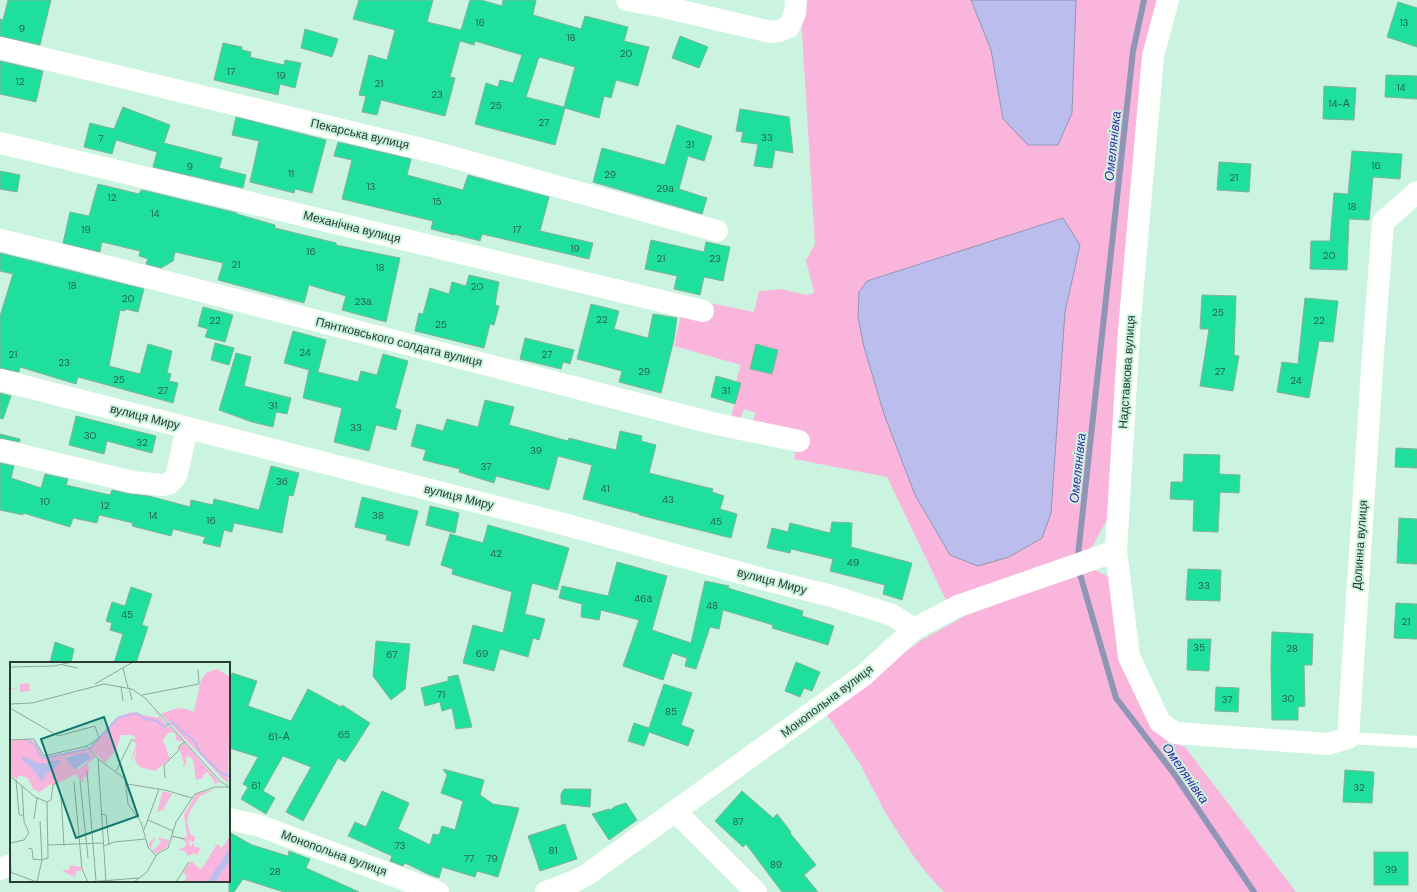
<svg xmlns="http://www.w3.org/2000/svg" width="1417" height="892" font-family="'DM Sans',sans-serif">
<rect width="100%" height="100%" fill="#caf4df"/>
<g fill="#fab5dd" fill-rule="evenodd">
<path d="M 800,0 L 1030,0 L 1072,113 L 1076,0 L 1158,0 L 1108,518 L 1091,549 L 1061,559 L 946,600 L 887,477 L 794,459 L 800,434 L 752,423 L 756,413 L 744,409 L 740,419 L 731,417 L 741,383 L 736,381 L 741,365 L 674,346 L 681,315 L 705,302 L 754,312 L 759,291 L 781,289 L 806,295 L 814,293 L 806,260 L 815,244 ZM 1064,219 L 1080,245 L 1065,312 L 884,414 L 864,347 L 858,317 L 867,281 Z"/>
<polygon points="1091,568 1109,577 1119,660 1152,729 1168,741 1185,747 1296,892 944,892 928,875 912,854 886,814 860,764 825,712 920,641 965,616"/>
</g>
<g fill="#bbbded" stroke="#8f96b5">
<polygon points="971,0 1076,0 1072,113 1058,145 1028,145 1003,119 991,50"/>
<polygon points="1063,218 1080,245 1065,312 1051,513 1042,538 1009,557 978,566 950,555 915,495 884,414 864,347 858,317 859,292 867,281"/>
</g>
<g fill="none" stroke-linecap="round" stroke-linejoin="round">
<polyline stroke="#8f96b5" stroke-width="6" points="1144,0 1133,51 1078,555 1079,571 1116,698 1175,775 1254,892"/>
</g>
<g fill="#1fdf9e" stroke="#87af9b" fill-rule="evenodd">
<polygon points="8,0 51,0 40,45 0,36 0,19 3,20"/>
<path d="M 359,0 L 433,0 L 427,22 L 461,30 L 470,0 L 481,0 L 502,6 L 503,0 L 536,0 L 533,15 L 581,29 L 585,16 L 605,21 L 628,27 L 624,41 L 649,47 L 638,86 L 616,80 L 611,98 L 604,96 L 599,118 L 565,108 L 555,145 L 475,124 L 486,83 L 498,87 L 500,80 L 513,83 L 522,55 L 475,41 L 474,45 L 460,41 L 450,77 L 455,78 L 445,116 L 381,100 L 377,115 L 362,112 L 366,96 L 359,95 L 369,55 L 387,60 L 395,30 L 353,19 ZM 539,57 L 575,67 L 564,107 L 526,97 Z"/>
<polygon points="1398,2 1417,8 1417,47 1387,37"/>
<polygon points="305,29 338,39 332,57 301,48"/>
<polygon points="680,36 708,47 699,68 672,58"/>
<polygon points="223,43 242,47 242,50 251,52 250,57 284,65 285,60 301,63 295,88 280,84 278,95 214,80"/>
<polygon points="0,61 43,71 36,102 0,94"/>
<polygon points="1386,75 1417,76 1417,99 1385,97"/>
<polygon points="1324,86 1356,88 1354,120 1323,119"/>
<polygon points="123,107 170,125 164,143 222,158 219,168 246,175 243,188 153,167 157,152 116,140 112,154 84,147 90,123 114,129"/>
<polygon points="740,109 789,117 793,153 775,150 772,168 754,166 758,144 741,142 743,132 736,131"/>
<polygon points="236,117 326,140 312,193 295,189 294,193 250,182 259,141 232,135"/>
<polygon points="677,125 712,136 704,161 688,156 679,189 707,198 702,214 593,182 602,148 665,165"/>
<polygon points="338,142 411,159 407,175 463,190 468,175 549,197 540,231 593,243 589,259 482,234 480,241 454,234 454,235 431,229 433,221 342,199 352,160 334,156"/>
<polygon points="1352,151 1402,154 1400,179 1373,177 1369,220 1349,219 1347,270 1310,269 1311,241 1330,241 1334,193 1348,194"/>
<polygon points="1219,162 1251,164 1249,192 1217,190"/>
<polygon points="0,171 20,175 17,192 0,189"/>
<polygon points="98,184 139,194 141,190 147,191 237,213 237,214 275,225 275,228 336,243 336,245 400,258 386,322 342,310 346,296 309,285 304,303 218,280 223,263 175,252 173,261 161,268 146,264 148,259 139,256 140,251 102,242 100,252 63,243 70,212 89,216"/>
<polygon points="651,240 704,252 706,242 730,247 723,281 704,277 700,295 674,289 677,276 645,269"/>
<polygon points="0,253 144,289 138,312 126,309 125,311 120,310 109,366 140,374 148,344 172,351 167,373 171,374 169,381 178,383 173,403 78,377 76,384 20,367 19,372 0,368 0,316 13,274 0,271"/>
<polygon points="469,275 499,282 495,305 499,306 494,325 490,324 484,348 415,331 419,313 423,314 430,288 449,294 452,282 466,286"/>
<polygon points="1202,295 1236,296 1234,355 1239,356 1233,391 1200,386 1209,329 1200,329"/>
<polygon points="1305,298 1338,301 1333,342 1319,341 1309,398 1277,392 1282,362 1298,364"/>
<polygon points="591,304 619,311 614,329 648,338 653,314 677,318 674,339 661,393 619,382 622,371 577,359"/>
<polygon points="203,307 233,315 225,342 205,337 208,329 198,326"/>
<polygon points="293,331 326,340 318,372 358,382 361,371 377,375 383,354 408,361 395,408 401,410 396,430 376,425 369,451 334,442 342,408 303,398 309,370 284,363"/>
<polygon points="525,338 574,350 570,364 563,362 561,369 520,359"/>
<polygon points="215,343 234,348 229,365 211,360"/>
<polygon points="756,344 778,350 772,374 750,369"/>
<polygon points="236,353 251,357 244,386 291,398 287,414 276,412 273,427 252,422 219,410"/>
<polygon points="716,376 741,383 735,404 711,397"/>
<polygon points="0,393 11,396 3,419 0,418"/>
<polygon points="485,400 514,407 509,425 568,441 569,438 616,450 620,431 642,436 641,441 656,445 649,473 713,489 712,492 724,496 720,509 737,514 731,538 639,515 639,514 583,499 592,465 558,456 549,490 496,476 494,483 459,472 460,469 423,460 426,450 411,446 417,424 443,431 447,419 478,427"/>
<polygon points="76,416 156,436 152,453 107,441 104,454 69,445"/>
<polygon points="0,434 20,439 20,442 0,438"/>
<polygon points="1396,448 1417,449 1417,468 1395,467"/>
<polygon points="1184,454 1220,455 1219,474 1240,475 1239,493 1220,492 1218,532 1193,531 1194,500 1170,499 1171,482 1183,482"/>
<polygon points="0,463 14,466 11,478 41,488 45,474 68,479 66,485 110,495 112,490 130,494 149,496 190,507 191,500 213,505 214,499 259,510 271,466 299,473 293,496 289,495 282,533 234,523 232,532 224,530 220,547 203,543 205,537 173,529 171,536 132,526 133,523 99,515 97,523 73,518 70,527 23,513 23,515 0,510"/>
<polygon points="362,497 418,511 409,546 386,540 387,535 355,527"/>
<polygon points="430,506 459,513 455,533 426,525"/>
<polygon points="1399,518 1417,519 1417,564 1397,563"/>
<polygon points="832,522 852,523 851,547 912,563 902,600 883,594 885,585 830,571 833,559 791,549 790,553 767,548 772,528 788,532 790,523 830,533"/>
<polygon points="488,525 569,548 557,590 532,583 525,614 545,619 539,640 533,638 528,657 500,649 494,671 463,663 473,625 503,633 512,592 452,574 453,569 441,565 450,534 483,543"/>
<polygon points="617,562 667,576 652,630 691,643 705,581 729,586 728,588 803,611 802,616 834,626 828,645 772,628 773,625 723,610 719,629 710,627 696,669 685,666 687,658 672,653 663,680 623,666 639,620 601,610 599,620 581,617 582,604 559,598 562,586 608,596"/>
<polygon points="1188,569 1221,570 1220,601 1186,600"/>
<polygon points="131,587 152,594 142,625 148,627 136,663 114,663 123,634 110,630 112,623 106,621 112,602 125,606"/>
<polygon points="1396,603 1417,604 1417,639 1394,638"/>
<polygon points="1272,632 1313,634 1312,665 1304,665 1305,706 1298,707 1298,720 1272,720 1271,665"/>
<polygon points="1188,639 1211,639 1209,671 1187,670"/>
<polygon points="376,641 410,644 405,689 391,700 373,676"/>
<polygon points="55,642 74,649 71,663 50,663"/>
<polygon points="796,662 820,672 812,691 804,688 800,697 785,691"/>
<polygon points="232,673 257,681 248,706 291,721 308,689 341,707 342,705 370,723 345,762 338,758 303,821 286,812 311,767 283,756 263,791 275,798 266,814 241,799 248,787 243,784 258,757 229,748 229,681"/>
<polygon points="458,675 472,727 456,729 452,708 442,711 440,702 425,706 421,688 448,681 448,677"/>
<polygon points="664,684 692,693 681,725 694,730 688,746 649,732 644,746 628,741 634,723 649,728"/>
<polygon points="1216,687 1239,688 1238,712 1215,711"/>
<polygon points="443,769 484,780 480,795 493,804 519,808 498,877 477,871 475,877 442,867 439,878 430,875 405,863 403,866 390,861 392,856 348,836 355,822 366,827 382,791 409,803 398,829 430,845 433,834 439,835 442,826 455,830 463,801 441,793 447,775"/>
<polygon points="1345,770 1374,772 1372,803 1343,802"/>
<polygon points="564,789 591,789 590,807 561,804 561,794"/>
<polygon points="742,791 773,818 777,814 791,832 790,833 816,865 804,875 818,892 782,892 746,844 743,847 715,821"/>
<polygon points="626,803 637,820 609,840 592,814 609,809 610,810 616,806"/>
<polygon points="565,824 577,859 540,871 528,836"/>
<polygon points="229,832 252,845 288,856 289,851 310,859 306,868 359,892 284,892 243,879 234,892 229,892"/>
<rect x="1374" y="852" width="34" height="33"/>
</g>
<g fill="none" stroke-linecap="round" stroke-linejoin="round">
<polyline stroke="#fff" stroke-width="12" points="1348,738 1417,742"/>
<g stroke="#fff" stroke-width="22">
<polyline points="627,0 664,7 771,32 779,31 789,27 795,13 796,0"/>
<polyline points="1168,0 1153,56 1129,331 1116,551 1129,657 1160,722 1175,733 1328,744 1348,738 1373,354 1383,222 1417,192"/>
<polyline points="0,48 434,152 717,231"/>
<polyline points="0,143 703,311"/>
<polyline points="0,240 78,259 712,423 799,441"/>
<polyline points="0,380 556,522 766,580 832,596 892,615 914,629"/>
<polyline points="0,450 133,482 163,485 169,484 173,480 177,473 187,428"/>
<polyline points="676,812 756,892"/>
<polyline points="229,819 260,826 438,892"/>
<polyline points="0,869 11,865"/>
<polyline points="546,892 575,881 588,874 864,675 914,629 958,606 1116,551"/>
</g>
</g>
<g text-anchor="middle" stroke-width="4" stroke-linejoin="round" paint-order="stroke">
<g font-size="10" fill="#26634d">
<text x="480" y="26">16</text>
<text x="1404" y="26">13</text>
<text x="22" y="32">9</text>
<text x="571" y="41">18</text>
<text x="626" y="57">20</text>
<text x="231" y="75">17</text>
<text x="281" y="79">19</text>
<text x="20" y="85">12</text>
<text x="379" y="87">21</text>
<text x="1401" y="91">14</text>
<text x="437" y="98">23</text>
<text x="1339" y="107">14-А</text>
<text x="496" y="109">25</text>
<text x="544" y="126">27</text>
<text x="767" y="141">33</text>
<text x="101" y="142">7</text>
<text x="690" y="148">31</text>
<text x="1376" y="169">16</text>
<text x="190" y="170">9</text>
<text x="291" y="177">11</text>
<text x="610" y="178">29</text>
<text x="1234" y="181">21</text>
<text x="371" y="190">13</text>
<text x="665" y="192">29а</text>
<text x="112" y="201">12</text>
<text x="437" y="205">15</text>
<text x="1352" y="210">18</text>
<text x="155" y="217">14</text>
<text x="86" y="233">19</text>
<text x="517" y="233">17</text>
<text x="575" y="252">19</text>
<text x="311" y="255">16</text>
<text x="1329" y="259">20</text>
<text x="661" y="262">21</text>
<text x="715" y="262">23</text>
<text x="236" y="268">21</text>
<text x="380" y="271">18</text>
<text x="72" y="289">18</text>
<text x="477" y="290">20</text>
<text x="128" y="302">20</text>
<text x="363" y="305">23а</text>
<text x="1218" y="316">25</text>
<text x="602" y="323">22</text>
<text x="215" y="324">22</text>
<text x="1319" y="324">22</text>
<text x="441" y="328">25</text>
<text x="305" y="356">24</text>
<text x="13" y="358">21</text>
<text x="547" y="358">27</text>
<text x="64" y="366">23</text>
<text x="644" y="375">29</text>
<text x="1220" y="375">27</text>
<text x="119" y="383">25</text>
<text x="1296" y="384">24</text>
<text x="163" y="394">27</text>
<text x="726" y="394">31</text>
<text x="273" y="409">31</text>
<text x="356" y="431">33</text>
<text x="90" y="439">30</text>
<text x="142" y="446">32</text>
<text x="536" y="454">39</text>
<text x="486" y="470">37</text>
<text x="282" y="485">36</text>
<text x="605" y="492">41</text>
<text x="668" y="503">43</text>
<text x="45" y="505">10</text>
<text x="105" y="509">12</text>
<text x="153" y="519">14</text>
<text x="378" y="519">38</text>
<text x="211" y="524">16</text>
<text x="716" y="525">45</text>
<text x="496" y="557">42</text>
<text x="853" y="566">49</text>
<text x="1204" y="589">33</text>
<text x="643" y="602">46а</text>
<text x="712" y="609">48</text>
<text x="127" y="618">45</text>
<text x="1406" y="625">21</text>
<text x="1199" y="651">35</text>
<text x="1292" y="652">28</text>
<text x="482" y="657">69</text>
<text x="392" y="658">67</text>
<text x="441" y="698">71</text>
<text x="1288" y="702">30</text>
<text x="1227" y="703">37</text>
<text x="671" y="715">85</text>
<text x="344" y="738">65</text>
<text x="279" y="740">61-А</text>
<text x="256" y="789">61</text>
<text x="1359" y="791">32</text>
<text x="738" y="825">87</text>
<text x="400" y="849">73</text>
<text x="553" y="854">81</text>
<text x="469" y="862">77</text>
<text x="492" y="862">79</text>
<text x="776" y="868">89</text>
<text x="1391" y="873">39</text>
<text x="275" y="875">28</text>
</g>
<g font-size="12" fill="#293a32" stroke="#caf4df">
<text transform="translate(360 134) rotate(13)" y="4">Пекарська вулиця</text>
<text transform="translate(352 227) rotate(14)" y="4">Механічна вулиця</text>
<text transform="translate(399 342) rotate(14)" y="4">Пянтковського солдата вулиця</text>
<text transform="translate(1127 372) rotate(-86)" y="4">Надставкова вулиця</text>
<text transform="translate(145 417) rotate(14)" y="4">вулиця Миру</text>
<text transform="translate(459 497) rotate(14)" y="4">вулиця Миру</text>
<text transform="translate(1360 545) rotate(-86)" y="4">Долинна вулиця</text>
<text transform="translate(772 581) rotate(15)" y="4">вулиця Миру</text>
<text transform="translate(827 701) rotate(-37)" y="4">Монопольна вулиця</text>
<text transform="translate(334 853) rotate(20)" y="4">Монопольна вулиця</text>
</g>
<g font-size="13" font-style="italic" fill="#3f1da6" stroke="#caf4df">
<text transform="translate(1112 146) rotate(-84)" y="5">Омелянівка</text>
<text transform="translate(1077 468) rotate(-84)" y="5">Омелянівка</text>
<text transform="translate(1186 773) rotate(55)" y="5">Омелянівка</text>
</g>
</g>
<g transform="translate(10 662)">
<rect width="220" height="220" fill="#caf4df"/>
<path d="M 207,7 L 220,15 L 218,122 L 151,52 L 164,47 L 173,46 L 184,50 L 191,18 L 196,11 ZM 0,21 L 2,26 L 10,26 L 10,22 L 19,21 L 20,29 L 10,30 L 10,26 L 0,27 ZM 145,48 L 145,49 L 158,64 L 165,70 L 174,80 L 166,78 L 165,71 L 159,70 L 153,78 L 160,97 L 145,109 L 130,105 L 125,99 L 126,84 L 125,89 L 123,97 L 121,98 L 126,82 L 122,78 L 126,76 L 123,73 L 111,73 L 106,88 L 95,101 L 79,86 L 107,55 L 121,50 L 148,56 L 150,54 ZM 20,77 L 25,80 L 34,95 L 78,86 L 85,95 L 78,102 L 79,109 L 77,115 L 73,115 L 74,120 L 70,119 L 66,112 L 42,124 L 41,122 L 29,130 L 23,127 L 18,116 L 9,113 L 7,117 L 0,113 L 0,79 ZM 57,94 L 62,94 L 81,96 L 69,107 ZM 175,81 L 209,120 L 209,123 L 208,120 L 202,124 L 205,120 L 197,110 L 193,113 L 193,116 L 186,118 L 183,98 L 179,94 L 175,96 L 177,99 L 174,102 L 176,104 L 172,104 L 174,102 L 169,85 ZM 205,127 L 190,134 L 180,149 L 177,158 L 180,172 L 185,175 L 184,180 L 168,175 L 175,176 L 177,173 L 174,153 L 186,132 ZM 153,129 L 162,132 L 154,146 L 156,149 L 153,147 L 161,132 L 152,148 L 147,150 ZM 151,173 L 150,176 L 159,178 L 157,185 L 145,192 L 138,182 L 144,176 L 137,176 L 145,176 L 141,185 L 144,188 L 152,179 L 148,177 ZM 220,174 L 220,190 L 200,220 L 174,220 L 177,214 L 173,211 L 181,199 L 190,207 L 193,205 L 207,182 L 212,186 ZM 163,175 L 172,177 L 179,179 L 179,184 L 182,184 L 182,180 L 185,185 L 191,186 L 187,193 L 184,191 L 178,194 L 175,189 L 169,188 L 176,184 L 176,180 L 169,176 L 164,176 L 162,179 ZM 220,198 L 220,220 L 205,220 ZM 60,203 L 71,205 L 71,209 L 66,209 L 65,215 L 52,209 L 56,208 L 53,207 L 59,208 Z" fill="#fab5dd" fill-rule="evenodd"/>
<path d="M 76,90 L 81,96 L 64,108 L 55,96 ZM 13,94 L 30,102 L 48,98 L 51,100 L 36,113 L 32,120 L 23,107 L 12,98 ZM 220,186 L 220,198 L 205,220 L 197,220 Z" fill="#bbbded"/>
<path fill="none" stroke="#bbbded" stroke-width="2" d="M 18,79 L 25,83 L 31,95 L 35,96 L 77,87M 80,86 L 108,56 L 127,51 L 135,57 L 147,59 L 154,65 L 162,60 L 184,79 L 191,91 L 212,112 L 220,114"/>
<path fill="none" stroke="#8aaa9a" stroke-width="1" d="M 53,3 L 68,6M 0,5 L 44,4 L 62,0M 113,6 L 118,26M 85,22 L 123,0M 111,24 L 113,39M 119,26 L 122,38M 132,33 L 189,22 L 188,8M 0,42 L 22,41 L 94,22 L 122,27 L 135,36 L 210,119 L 218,124M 0,46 L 48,74 L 85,64 L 89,76 L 77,84 L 34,94 L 24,77 L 0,78M 77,84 L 88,97 L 115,117 L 118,142 L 131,160 L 138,185 L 146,194M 88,97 L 96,220M 77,109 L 86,219M 106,109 L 122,77M 0,114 L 25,135 L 37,140M 155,116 L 154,103 L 169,88 L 169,84 L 175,80M 6,118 L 9,152 L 13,154M 70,119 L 78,196M 64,120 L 72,207 L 78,220M 117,122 L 155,128 L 182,136M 91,152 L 96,153 L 99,183M 24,157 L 27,136M 138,158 L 163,169M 134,168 L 149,127M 162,174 L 175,177M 0,181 L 14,178 L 19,171 L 14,160 L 12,123M 38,183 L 93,181M 94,184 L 104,180 L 135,177M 18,186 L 22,187 L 23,197 L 32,198 L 30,159M 0,187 L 1,211M 0,210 L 27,220M 27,220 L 32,198 L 38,196 L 37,140 L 41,138 L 43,123 L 47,120 L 51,134 L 54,184M 78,220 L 129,216M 124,220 L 137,210 L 147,192 L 158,186 L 166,160 L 185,132 L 205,125 L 220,125M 166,220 L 179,200"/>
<path fill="#0f766e" fill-opacity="0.15" stroke="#0f766e" stroke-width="2" d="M 94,55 L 128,154 L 66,176 L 31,77 Z"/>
<rect width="220" height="220" fill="none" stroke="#293a32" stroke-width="2"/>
</g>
</svg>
